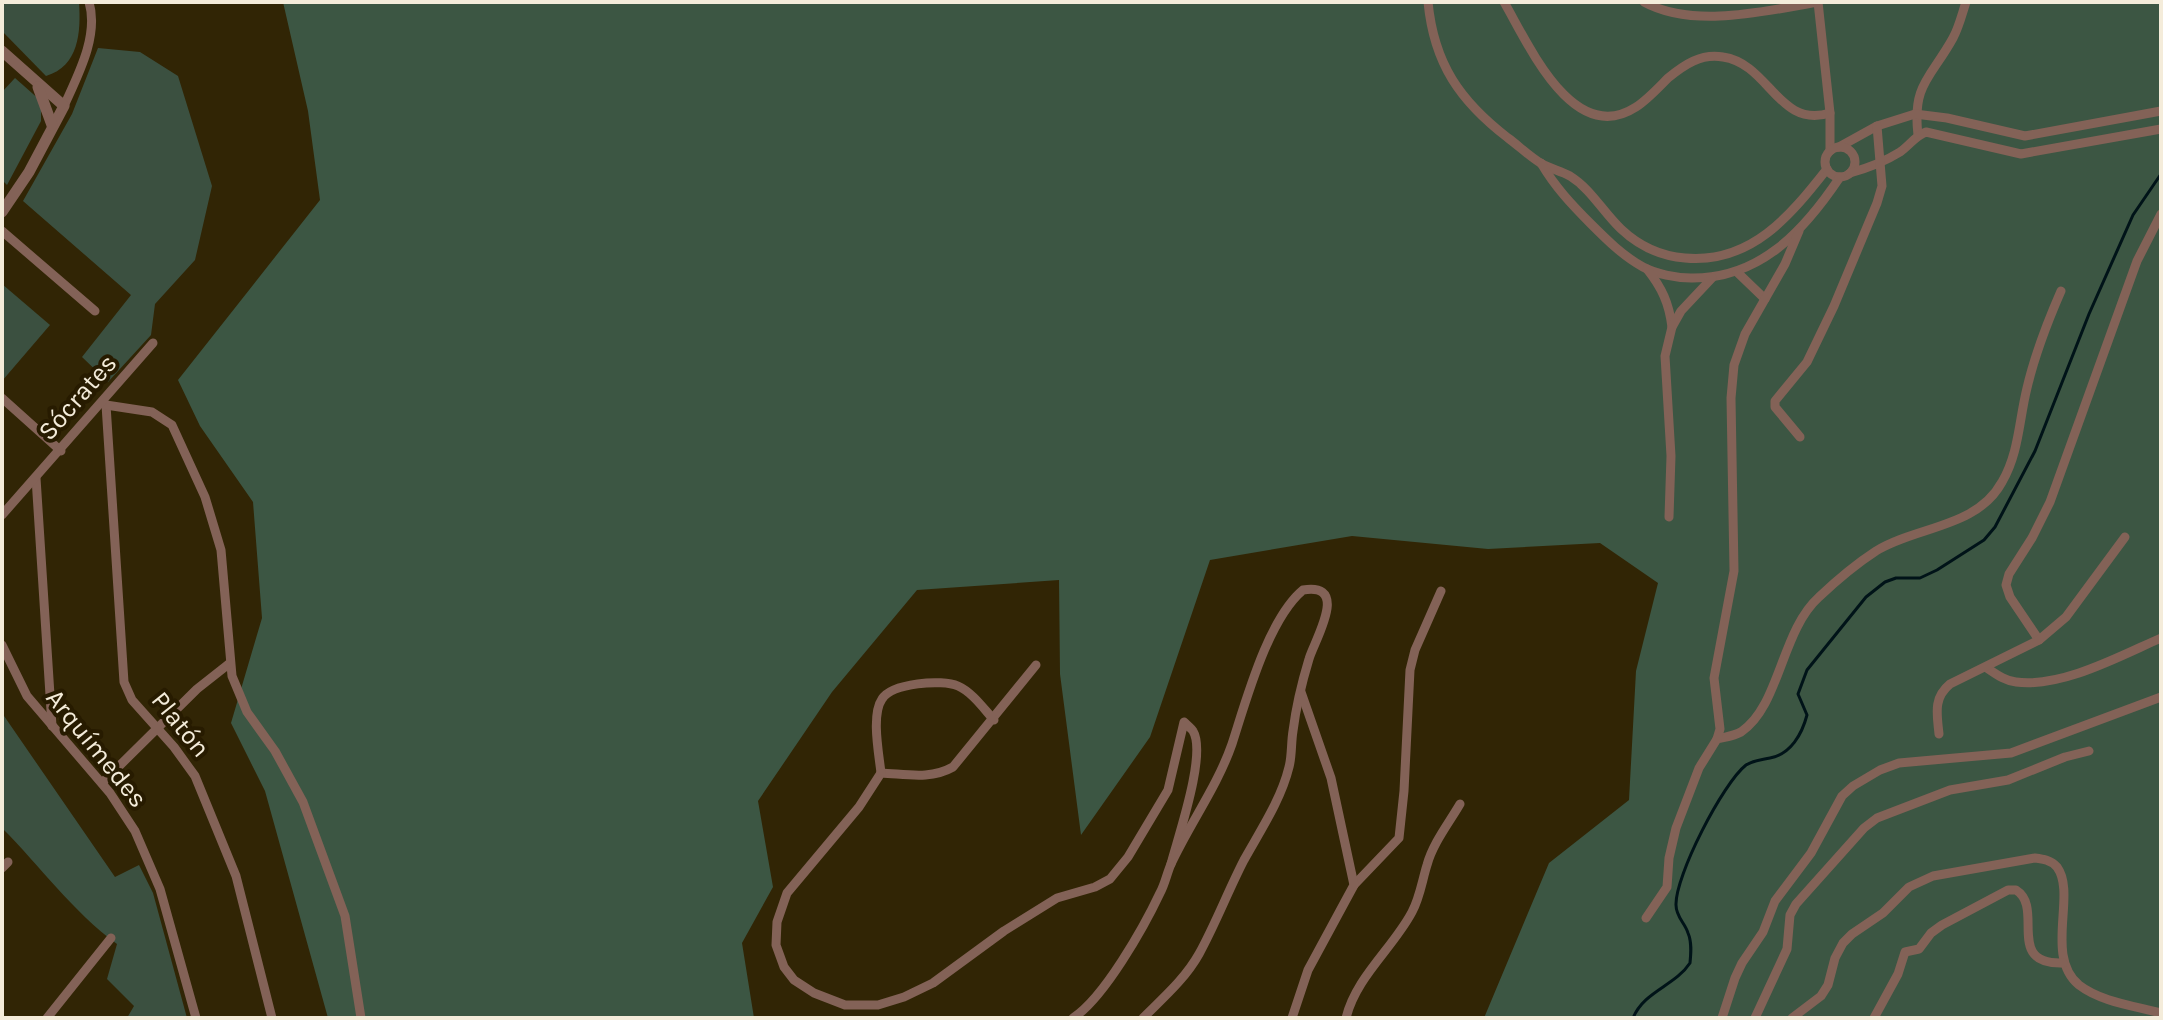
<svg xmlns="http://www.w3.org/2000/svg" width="2163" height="1020" font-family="Karla,sans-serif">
<rect width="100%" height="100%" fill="#312505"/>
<g fill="#3b5040">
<path d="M 6,2 L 79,2 C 81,32 79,66 46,76 L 2,31 L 2,7 Z"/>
<polygon points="98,48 140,52 178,76 212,186 195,260 155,304 151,335 108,382 82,357 131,295 23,201 72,114"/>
<polygon points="15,78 41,101 41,121 7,185 2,180 2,92"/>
<polygon points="2,284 50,325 2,381"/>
<path d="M 2,713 L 115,877 L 139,865 L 153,893 L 187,1018 L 127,1018 L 134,1006 L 107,979 L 117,944 C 72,911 41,867 2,828 Z"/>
</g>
<polygon fill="#3c5643" points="283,2 2161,2 2161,1018 1484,1018 1549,863 1629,800 1636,671 1658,583 1600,543 1488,549 1352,536 1210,560 1150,737 1081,835 1060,674 1059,580 917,590 832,692 758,801 773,887 742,943 754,1018 328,1018 265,791 231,723 262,618 253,502 200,426 178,380 320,200 308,111"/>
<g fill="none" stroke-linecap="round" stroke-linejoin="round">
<path stroke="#001318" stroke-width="3" d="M 1633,1018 C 1644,991 1675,986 1690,963 C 1691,953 1692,942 1688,933 C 1685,923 1676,917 1676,905 C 1675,876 1723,783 1746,765 C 1754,760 1761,760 1770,758 C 1791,754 1802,734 1807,715 L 1798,694 L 1807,670 L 1866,597 L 1885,582 L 1896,578 L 1920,578 L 1937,570 L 1984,540 L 1995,527 L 2035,451 L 2089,314 L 2133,215 L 2161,174"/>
<g stroke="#836257" stroke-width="9">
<path d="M 1428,2 C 1434,64 1460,101 1508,138 C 1519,146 1530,157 1542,164 C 1551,169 1561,171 1570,176 C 1591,189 1603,212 1621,229 C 1639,246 1660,256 1685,258 C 1751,264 1790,216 1827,169"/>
<path d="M 1504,2 C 1528,43 1573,148 1636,107 C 1647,100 1658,88 1668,78 C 1684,65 1701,53 1723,57 C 1770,64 1778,129 1830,113"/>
<path d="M 1644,2 C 1693,29 1766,11 1818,2"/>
<polyline points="1818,2 1830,113 1830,151"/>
<path d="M 64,106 C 78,75 99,36 89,2"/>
<path d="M 1918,135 C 1912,84 1931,78 1953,38 C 1959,27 1962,14 1966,2"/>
<polyline points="1839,147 1877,126 1915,114 1947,118 2025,136 2161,111"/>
<circle cx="1840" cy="162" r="15"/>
<path d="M 1541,163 C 1555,187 1572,205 1591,224 C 1607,240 1623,256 1643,267 C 1656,274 1676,278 1691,278 C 1760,279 1804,231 1840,177"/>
<path d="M 1850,173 C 1868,168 1884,162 1900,152 C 1910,145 1915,136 1926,132 L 2021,154 L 2161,129"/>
<polyline points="2,231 95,311"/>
<path d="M 1647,269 C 1662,288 1669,303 1672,327"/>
<polyline points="1737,272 1765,299"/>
<polyline points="2,398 61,451"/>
<polyline points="103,402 106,405 124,682 132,700 174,747 195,776 236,876 272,1018"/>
<polyline points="106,405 152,412 172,425 205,497 221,550 232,676 247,712 275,751 303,802 345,916 361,1018"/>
<polyline points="1800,437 1775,407 1775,401 1807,362 1834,306 1877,203 1882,186 1877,126"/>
<polyline points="36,478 52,726"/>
<polyline points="2,515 153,343"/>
<polyline points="1669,517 1671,456 1665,356 1672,327 1681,311 1712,278"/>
<polyline points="2039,640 2010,597 2006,585 2009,574 2032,538 2050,502 2137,261 2161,214"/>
<polyline points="2,645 27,696 110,793 135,831 160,889 196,1018"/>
<path d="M 1036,665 L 953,767 C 930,780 906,774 881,773 L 859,807 L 787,893 L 777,922 L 776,945 L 784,967 L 794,980 L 814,993 L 845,1005 L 878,1005 L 904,997 L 933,983 L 1004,931 L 1057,898 L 1095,887 L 1110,879 L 1128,857 L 1168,790 L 1184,722 C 1186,724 1192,729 1193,731 C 1207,754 1178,837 1171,864"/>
<path d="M 1987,668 C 1996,674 2005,681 2016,682 C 2062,688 2120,656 2161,638"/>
<path d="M 1939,734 C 1937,714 1933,698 1950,684 L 2039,640 L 2066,617 L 2125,537"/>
<path d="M 1717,739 C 1725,737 1734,736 1741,732 C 1780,706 1781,631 1819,597 C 1837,580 1856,564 1876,551 C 1917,526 1977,528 2002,482 C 2019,453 2019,420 2027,388 C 2035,354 2047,323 2061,291"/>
<path d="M 881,773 C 879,754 871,715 882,699 C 892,683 942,679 958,686 C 972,692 984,709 994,720"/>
<polyline points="102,783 197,689 230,663"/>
<polyline points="2,868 8,862"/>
<polyline points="1354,885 1399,838 1404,791 1410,670 1415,650 1441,591"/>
<polyline points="1646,918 1667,887 1669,858 1676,828 1699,768 1717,739 1720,729 1714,678 1734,571 1731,398 1734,365 1745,334 1785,264 1799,231"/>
<polyline points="47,1018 111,938"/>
<path d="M 1073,1018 C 1104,998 1144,927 1160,893 C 1165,884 1167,873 1171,864 C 1190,823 1217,787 1232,744 C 1246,701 1268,619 1303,590 C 1351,582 1314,641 1309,659 C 1302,682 1296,707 1293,731 C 1291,743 1292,756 1289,767 C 1281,800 1260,831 1244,860 C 1228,891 1216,923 1199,954 C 1185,979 1163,998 1143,1018"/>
<polyline points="1292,1018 1308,970 1354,885 1331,778 1301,692"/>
<path d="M 1346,1018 C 1356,977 1393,948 1412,912 C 1420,897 1422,881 1427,865 C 1433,843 1449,823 1460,804"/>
<polyline points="1722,1018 1735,978 1742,963 1763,932 1775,901 1811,853 1842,796 1853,786 1880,770 1899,763 2011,753 2161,697"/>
<polyline points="1755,1018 1787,949 1790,915 1796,904 1864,828 1877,818 1950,790 2008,780 2065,757 2089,751"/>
<path d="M 1792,1018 L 1821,996 L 1828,985 L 1835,958 L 1843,943 L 1852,934 L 1883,913 L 1909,887 L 1933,876 L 2035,858 C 2043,859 2051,860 2057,867 C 2077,894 2044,956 2079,985 C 2101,1002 2135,1006 2161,1013"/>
<path d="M 1874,1018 L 1898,974 L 1905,952 L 1919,949 L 1931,933 L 1942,925 L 2008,890 L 2016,890 C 2045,908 2004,965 2063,963"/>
</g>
<g stroke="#836257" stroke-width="11">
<polyline points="2,51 64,106 29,172 2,212"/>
<polyline points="38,87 52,125"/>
</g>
</g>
<g text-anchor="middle" stroke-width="8" stroke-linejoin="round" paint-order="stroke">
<g font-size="26" fill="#f4ecda" stroke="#271b00">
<text transform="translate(77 397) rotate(-49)" y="9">Sócrates</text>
<text transform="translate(181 724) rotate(51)" y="9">Platón</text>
<text transform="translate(97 748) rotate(51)" y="9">Arquímedes</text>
</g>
</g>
<rect width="2163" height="1020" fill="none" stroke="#f4ecda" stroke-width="8"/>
</svg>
